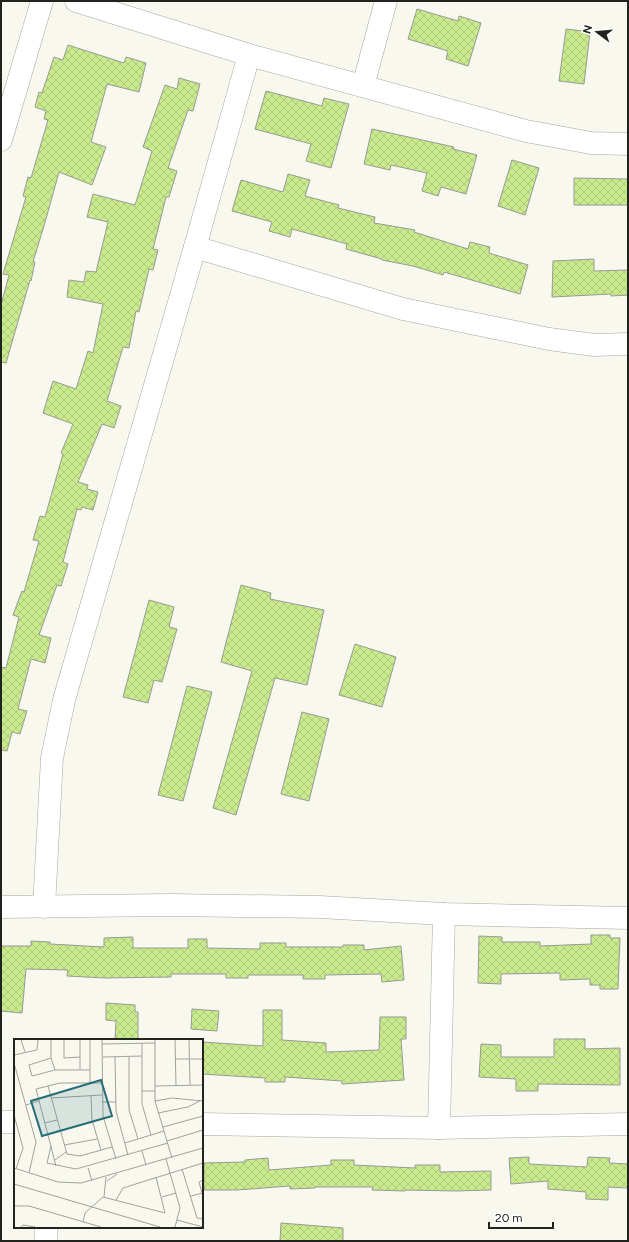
<svg xmlns="http://www.w3.org/2000/svg" width="629" height="1242" font-family="Figtree,sans-serif">
<defs>
<pattern id="building-cross-hatch" width="8" height="8" patternUnits="userSpaceOnUse"><rect width="8" height="8" fill="#c9eb8e"/><path d="M0 0l8 8M0 8l8-8" fill="none" stroke="#acc97a"/></pattern>
</defs>
<rect width="100%" height="100%" fill="#f8f8ef"/>
<g fill="url(#building-cross-hatch)" stroke="#979b93">
<polygon points="417,9 458,21 459,16 481,23 468,66 446,59 448,51 408,39"/>
<polygon points="566,29 590,32 584,84 559,81"/>
<polygon points="68,45 124,63 126,57 146,63 139,92 107,84 91,142 106,147 92,185 59,172 46,219 33,262 35,262 31,281 30,280 6,363 1,362 1,305 9,275 3,274 26,197 23,196 28,177 31,178 48,120 44,119 46,111 35,107 39,92 42,93 54,57 63,60"/>
<polygon points="179,78 200,84 193,111 188,110 168,168 177,171 169,197 166,197 153,249 158,250 153,270 149,269 139,312 136,311 129,348 123,347 107,401 121,406 114,428 102,424 78,482 88,485 87,489 98,492 93,510 82,507 81,510 77,509 63,562 68,564 61,586 57,585 39,635 51,638 45,663 31,659 18,709 27,711 20,734 12,732 7,751 1,750 1,667 6,668 19,617 13,615 22,591 24,592 39,541 33,540 40,516 45,517 63,454 61,453 73,424 43,413 53,381 76,389 88,351 93,353 103,304 67,297 69,280 84,282 86,271 96,272 108,222 87,217 93,194 135,205 152,151 143,147 165,85 177,89"/>
<polygon points="266,91 322,106 324,98 349,104 331,168 306,161 311,144 255,129"/>
<polygon points="372,129 454,147 453,149 477,155 466,194 441,187 438,196 422,191 427,173 391,165 390,170 364,164"/>
<polygon points="512,160 539,168 525,215 498,206"/>
<polygon points="288,174 310,180 305,196 339,205 338,208 375,217 374,223 415,230 414,232 468,249 470,242 490,247 489,253 528,265 520,294 444,272 443,275 413,266 382,260 382,259 346,249 347,244 292,229 290,237 269,231 272,222 232,211 241,180 283,192"/>
<polygon points="574,178 628,179 628,205 574,205"/>
<polygon points="594,259 594,271 628,270 628,295 611,296 611,294 552,297 553,261"/>
<polygon points="241,585 271,593 270,599 324,610 307,685 275,678 236,815 213,808 252,671 221,662"/>
<polygon points="149,600 174,607 169,627 177,629 162,682 154,680 148,703 123,697"/>
<polygon points="355,644 396,657 382,707 339,695"/>
<polygon points="187,686 212,692 183,801 158,795"/>
<polygon points="302,712 329,719 309,801 281,794"/>
<polygon points="591,935 610,935 610,938 620,938 618,989 600,989 600,985 590,985 590,979 560,980 560,973 501,974 501,984 478,983 479,936 502,937 502,942 540,942 540,946 591,944"/>
<polygon points="133,937 133,948 188,948 188,939 207,939 207,948 260,949 260,943 286,943 286,947 343,947 343,945 364,945 364,950 401,946 404,980 382,982 381,974 325,975 325,979 303,979 303,975 248,975 248,978 226,978 226,974 171,974 171,977 105,978 67,976 68,970 26,969 22,1013 1,1011 1,946 31,946 31,941 50,942 50,944 104,947 104,938"/>
<polygon points="106,1003 135,1005 135,1012 138,1012 138,1040 115,1040 116,1021 106,1020"/>
<polygon points="192,1009 219,1011 217,1031 191,1029"/>
<polygon points="263,1010 282,1010 282,1040 326,1043 326,1052 379,1050 380,1017 406,1017 406,1039 401,1039 404,1080 342,1084 342,1081 285,1077 285,1082 265,1082 265,1078 202,1074 202,1042 263,1046"/>
<polygon points="554,1039 585,1039 585,1049 620,1048 620,1085 538,1084 538,1091 516,1091 516,1079 479,1077 481,1044 501,1045 501,1057 554,1057"/>
<polygon points="529,1157 529,1164 587,1167 588,1157 610,1158 609,1163 628,1164 628,1188 608,1187 608,1200 586,1199 586,1192 548,1189 548,1181 511,1184 509,1158"/>
<polygon points="268,1158 269,1170 331,1165 331,1160 354,1160 354,1165 415,1168 415,1165 440,1165 440,1172 491,1171 491,1190 455,1191 405,1190 405,1191 372,1190 373,1187 315,1187 315,1188 290,1189 290,1186 237,1190 204,1190 204,1163 245,1162 245,1160"/>
<polygon points="281,1223 343,1228 343,1241 280,1241"/>
</g>
<g fill="none" stroke-linecap="round" stroke-linejoin="round">
<g stroke="#a7a79f" stroke-width="23">
<g id="minor">
<polyline points="363,86 386,1"/>
<polyline points="1,140 42,1"/>
<polyline points="195,247 403,309 549,339 594,345 628,344"/>
<polyline points="1,907 170,905 320,907 444,914 628,918"/>
<polyline points="44,907 52,758 64,700 195,247 249,55"/>
<polyline points="1,1122 15,1122"/>
<polyline points="202,1124 439,1128 628,1124"/>
<polyline points="439,1128 444,914"/>
<polyline points="46,1227 46,1241"/>
</g>
</g>
<g stroke="#a7a79f" stroke-width="23">
<polyline id="tertiary" points="76,1 249,55 526,131 591,143 628,144"/>
</g>
<use href="#minor" stroke="#fff" stroke-width="22"/>
<use href="#tertiary" stroke="#fff" stroke-width="22"/>
</g>
<g transform="translate(14 1039)">
<rect width="189" height="189" fill="#f8f8ef"/>
<path fill="none" stroke="#a2a29c" stroke-width="1" d="M 7,1 L 11,13M 37,1 L 37,19 L 41,31M 50,1 L 50,19 L 66,18M 66,1 L 66,31M 76,1 L 76,44M 88,1 L 89,77 L 102,120M 141,1 L 141,62 L 158,119M 161,1 L 162,47M 175,1 L 176,46M 128,4 L 128,65 L 137,96M 88,5 L 141,4M 0,16 L 23,11 L 24,1M 89,18 L 128,17M 101,18 L 102,72 L 114,116M 115,18 L 115,71 L 124,100M 37,19 L 15,26 L 18,37 L 41,31 L 76,31M 161,20 L 189,20M 0,24 L 22,103 L 15,134M 34,47 L 53,115 L 66,117 L 98,108M 141,47 L 189,46M 128,52 L 141,52M 77,56 L 78,81 L 87,111M 37,59 L 88,56M 141,62 L 158,59 L 189,62M 88,63 L 102,63M 12,66 L 25,62M 144,74 L 174,68 L 186,62M 0,76 L 9,109 L 2,130M 31,84 L 43,81M 149,88 L 189,77M 153,102 L 189,91M 111,104 L 150,92M 50,106 L 83,100M 37,107 L 33,124 L 62,130 L 154,104M 128,112 L 132,126M 152,120 L 166,169 L 161,188M 41,121 L 52,113M 42,127 L 22,50 L 46,44 L 89,44M 0,129 L 44,143 L 67,144 L 189,109M 74,129 L 78,142M 168,130 L 183,179 L 189,180M 93,142 L 103,135M 0,145 L 146,188M 188,154 L 185,143 L 189,141M 177,157 L 189,154M 90,158 L 92,138M 148,158 L 162,154M 102,161 L 109,149 L 189,124M 0,167 L 15,167 L 87,188M 163,181 L 189,188M 69,183 L 71,174 L 89,158 L 151,174 L 142,138M 7,188 L 9,186 L 21,188"/>
<path fill="#256e77" fill-opacity="0.15" stroke="#256e77" stroke-width="2" d="M 87,41 L 98,77 L 28,97 L 17,62 Z"/>
<rect width="189" height="189" fill="none" stroke="#22221f" stroke-width="2"/>
</g>
<rect width="629" height="1242" fill="none" stroke="#22221f" stroke-width="4"/>
<g transform="translate(597 32) rotate(286)" stroke="#ffffff" stroke-width="3" paint-order="stroke">
<path d="M0-3L7 15L0 10L-7 15Z" fill="#22221f"/>
<text y="-6" font-size="11" font-weight="bold" text-anchor="middle" fill="#22221f">N</text>
</g>
<path d="M489 1222v6h64v-6" fill="none" stroke="#22221f" stroke-width="2"/>
<text x="495" y="1222" font-size="12" fill="#22221f" stroke="#ffffff" stroke-width="3" paint-order="stroke">20 m</text>
</svg>
